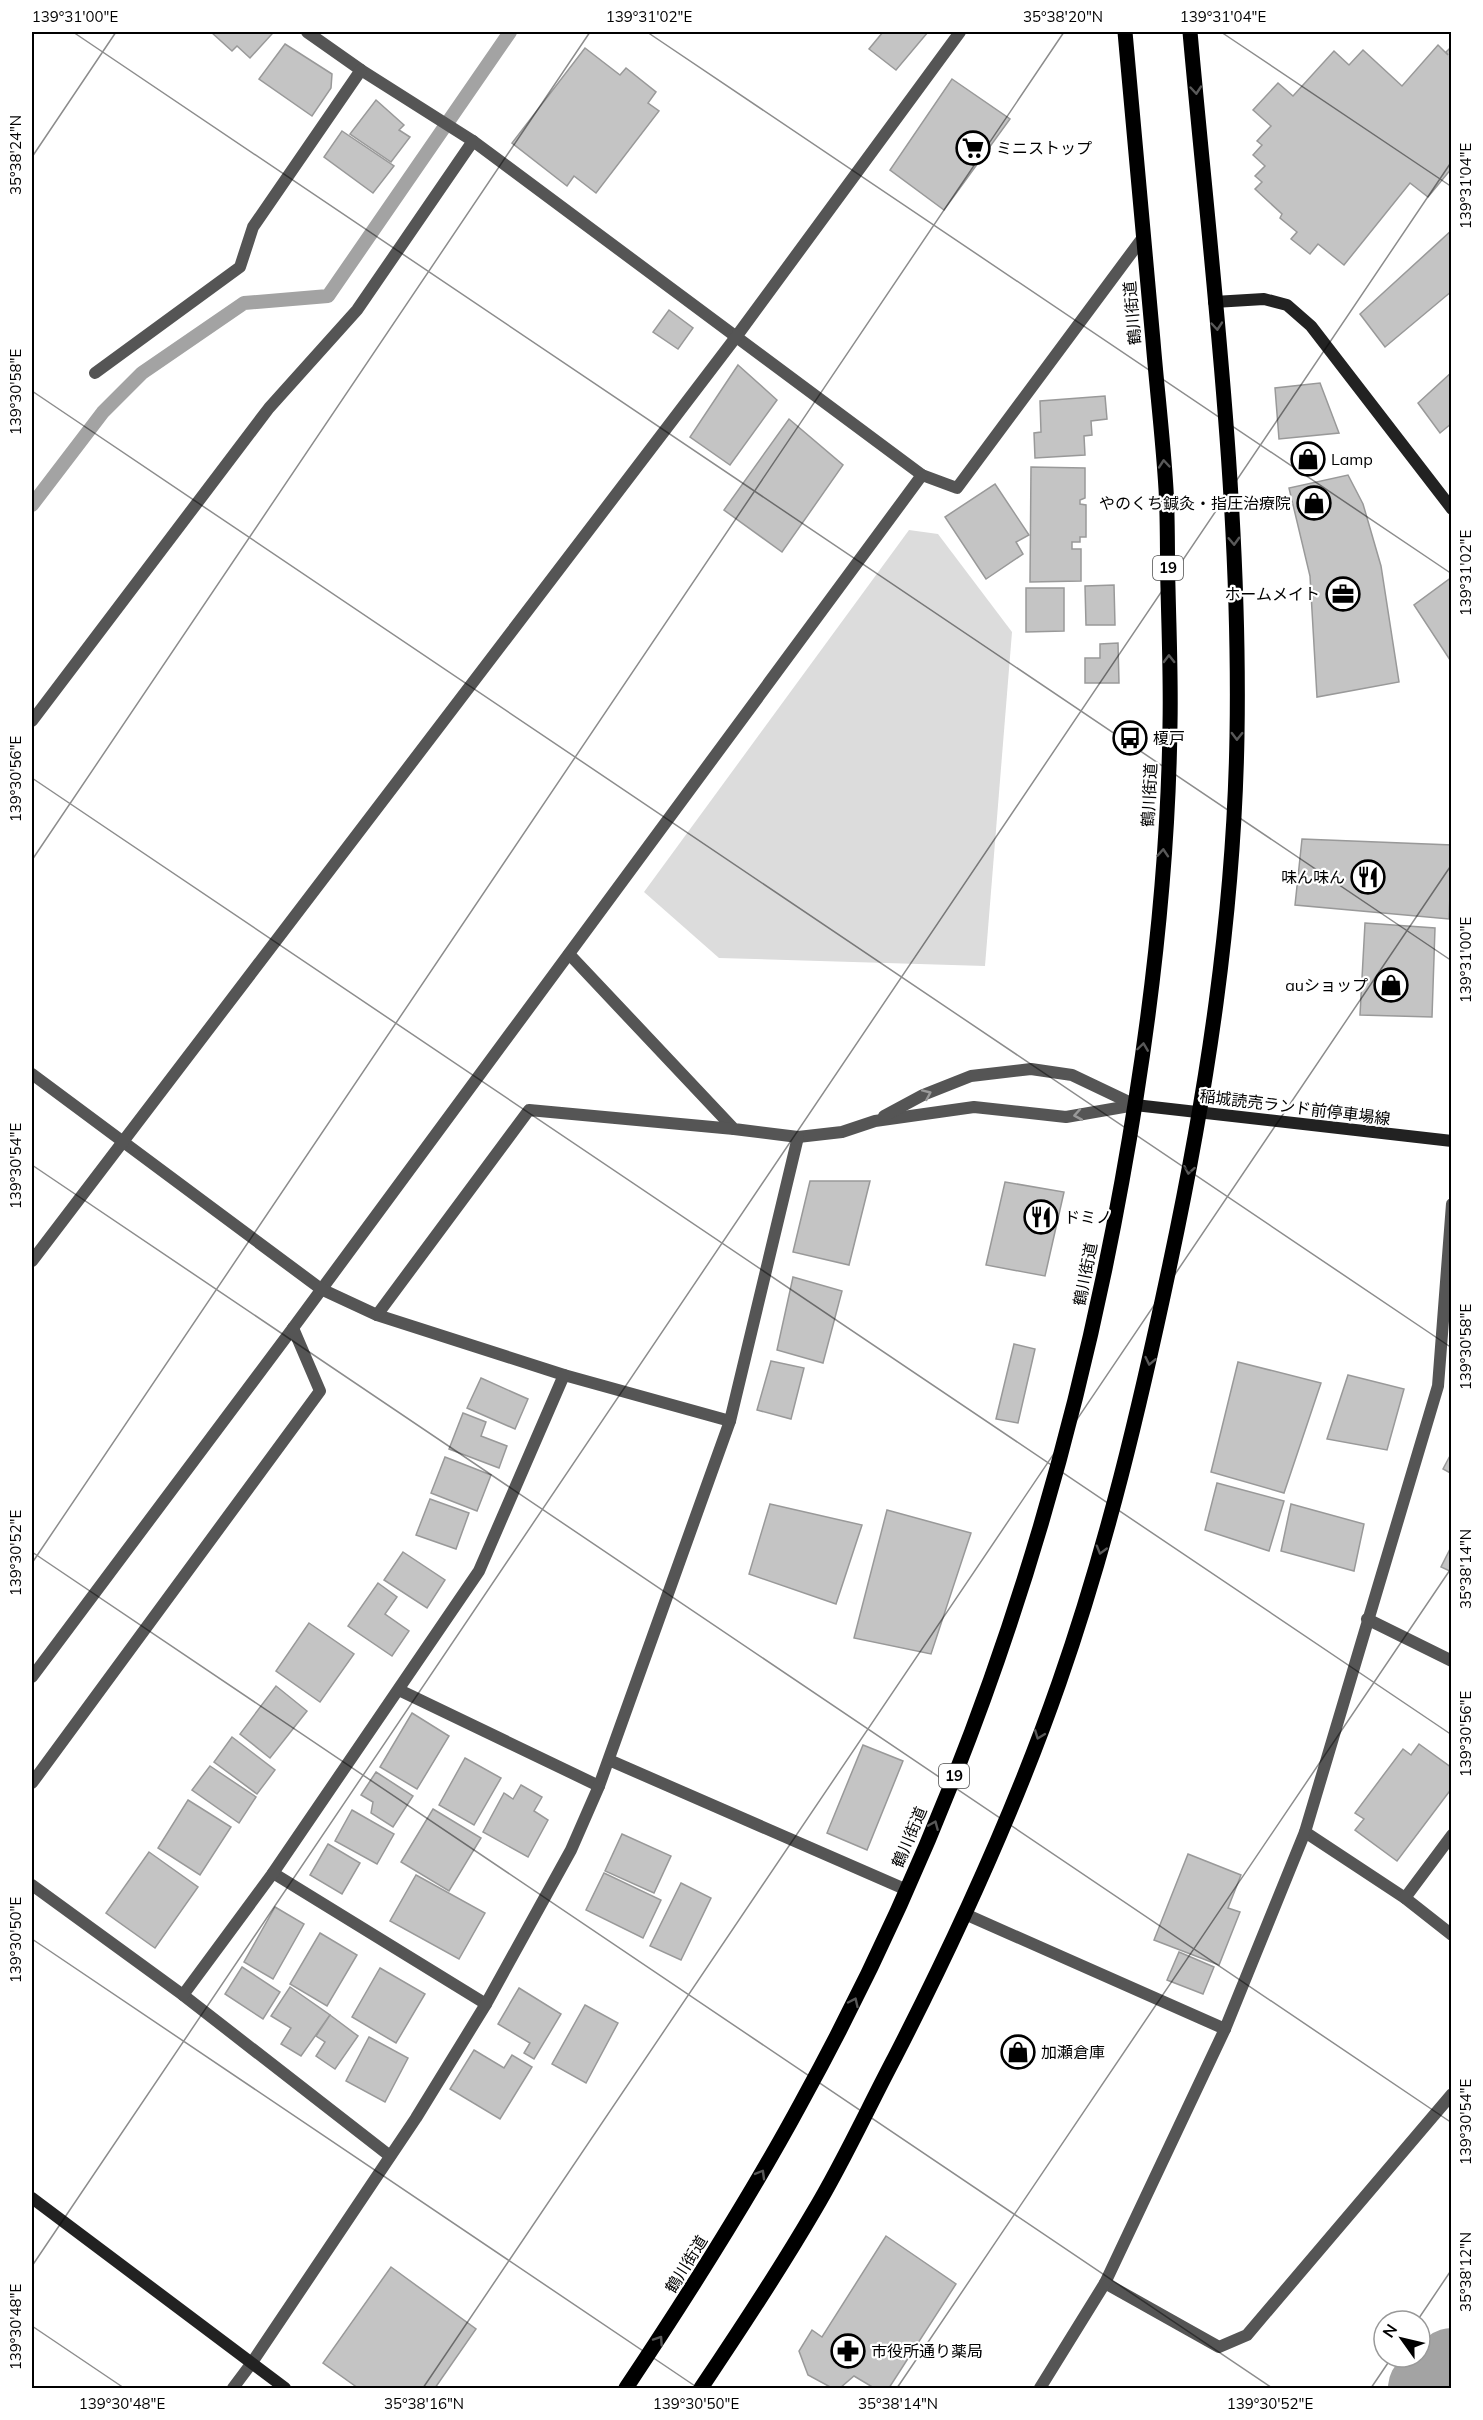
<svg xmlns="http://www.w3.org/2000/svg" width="1483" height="2420" font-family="Mulish,'Noto Sans JP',sans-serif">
<rect width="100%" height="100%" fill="#fff"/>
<polygon fill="#dcdcdc" points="909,530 938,534 1012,632 985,966 719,958 644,892"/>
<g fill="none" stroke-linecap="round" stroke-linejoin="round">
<polyline stroke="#a3a3a3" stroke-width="14" points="32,505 103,412 142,373 244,303 328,296 510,32"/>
<polyline stroke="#a3a3a3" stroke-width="76" points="1426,2388 1452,2366"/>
</g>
<g fill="#c4c4c4" stroke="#999" stroke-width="1.5">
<polygon points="211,32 269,32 272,34 250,58 237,46 232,51"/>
<polygon points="883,32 928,32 896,70 869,49"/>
<polygon points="285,44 332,74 331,88 312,116 259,79"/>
<polygon points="1438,45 1448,55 1446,52 1452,46 1452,168 1428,197 1410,183 1344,265 1318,244 1310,254 1291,239 1297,232 1280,218 1282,214 1255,189 1262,182 1255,176 1265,166 1253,155 1262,145 1257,141 1271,126 1253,110 1278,83 1293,96 1334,51 1349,65 1363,50 1402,86"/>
<polygon points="585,48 620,75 626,68 656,92 648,103 659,111 596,193 574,176 567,186 512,143"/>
<polygon points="952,79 1010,119 944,210 890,170"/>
<polygon points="376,100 404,125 399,130 410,137 391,162 350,134"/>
<polygon points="342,131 394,166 373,193 324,157"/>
<polygon points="1452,230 1452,291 1385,347 1360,314"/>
<polygon points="669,310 693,328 678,349 653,332"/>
<polygon points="738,365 777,400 730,465 690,437"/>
<polygon points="1452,372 1452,423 1440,433 1418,403"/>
<polygon points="1320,383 1339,433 1279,439 1275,388"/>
<polygon points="1105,396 1107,419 1091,421 1092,435 1084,436 1085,455 1035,458 1034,433 1041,432 1040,401"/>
<polygon points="789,419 843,465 782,552 724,510"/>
<polygon points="1031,467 1085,468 1085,498 1080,500 1080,504 1086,505 1086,537 1080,537 1080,542 1072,542 1072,549 1081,549 1081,581 1030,582"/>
<polygon points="1348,475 1363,504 1381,566 1399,682 1317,697 1310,576 1289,488"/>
<polygon points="995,484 1029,535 1016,542 1023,554 986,579 945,517"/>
<polygon points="1452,577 1452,663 1414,605"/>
<polygon points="1114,585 1115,625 1086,625 1085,586"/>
<polygon points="1026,588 1064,588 1064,631 1026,632"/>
<polygon points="1118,643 1119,683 1085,683 1085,658 1100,658 1100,644"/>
<polygon points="1302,839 1452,845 1449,919 1295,905"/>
<polygon points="1365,923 1435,928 1432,1017 1360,1015"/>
<polygon points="810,1181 870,1181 849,1265 793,1252"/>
<polygon points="1005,1182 1064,1192 1045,1276 986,1265"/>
<polygon points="793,1277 842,1291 823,1363 777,1350"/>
<polygon points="1014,1344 1035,1349 1018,1423 996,1419"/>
<polygon points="771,1361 804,1368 791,1419 757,1410"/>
<polygon points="1238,1362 1321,1383 1284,1493 1211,1472"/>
<polygon points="1348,1375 1404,1389 1387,1450 1327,1439"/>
<polygon points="481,1378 528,1399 515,1429 467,1408"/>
<polygon points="463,1413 486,1422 481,1436 507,1446 499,1468 449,1449"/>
<polygon points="1452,1452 1452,1474 1443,1469"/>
<polygon points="445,1457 491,1475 477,1511 431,1493"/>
<polygon points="1217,1483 1284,1501 1269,1551 1205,1530"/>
<polygon points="430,1499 469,1513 456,1549 416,1535"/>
<polygon points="770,1504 862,1525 836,1604 749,1574"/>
<polygon points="1291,1504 1364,1524 1354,1571 1281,1551"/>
<polygon points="887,1510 971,1533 931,1654 854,1638"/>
<polygon points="1452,1545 1452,1572 1441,1567"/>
<polygon points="403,1552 445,1580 427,1608 384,1580"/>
<polygon points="378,1583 397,1597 385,1614 409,1631 392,1656 348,1626"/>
<polygon points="309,1623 354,1654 320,1702 276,1671"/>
<polygon points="276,1686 307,1711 270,1758 240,1734"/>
<polygon points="412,1713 449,1736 417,1789 380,1767"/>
<polygon points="232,1737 275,1770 257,1794 214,1762"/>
<polygon points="1419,1744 1452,1768 1452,1788 1397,1861 1355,1830 1364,1819 1355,1813 1403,1749 1411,1755"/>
<polygon points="863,1745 903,1761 867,1850 827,1833"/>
<polygon points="465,1758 501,1778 474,1825 439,1805"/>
<polygon points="210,1766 256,1797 239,1823 192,1790"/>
<polygon points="376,1772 413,1796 393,1827 371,1813 373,1802 361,1795"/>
<polygon points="521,1785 542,1797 534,1811 548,1820 528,1857 483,1832 504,1793 513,1799"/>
<polygon points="188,1800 231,1827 200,1875 158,1848"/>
<polygon points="433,1809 481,1838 449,1891 401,1862"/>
<polygon points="352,1810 394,1834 377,1864 335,1841"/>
<polygon points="622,1834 671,1856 654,1893 605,1871"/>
<polygon points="328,1844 360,1863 342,1894 310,1875"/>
<polygon points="149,1852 198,1887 155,1948 106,1913"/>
<polygon points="1188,1854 1241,1875 1228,1908 1240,1912 1219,1965 1154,1940"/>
<polygon points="604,1873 661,1900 643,1938 586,1910"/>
<polygon points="416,1875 485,1913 459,1959 390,1921"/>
<polygon points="681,1883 711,1898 681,1960 650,1946"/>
<polygon points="275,1907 304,1924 273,1979 244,1962"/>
<polygon points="320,1933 357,1955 327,2006 290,1984"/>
<polygon points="1179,1952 1214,1967 1203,1994 1167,1980"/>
<polygon points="242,1967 280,1992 263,2019 225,1994"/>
<polygon points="380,1968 425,1994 396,2043 352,2017"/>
<polygon points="290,1987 330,2015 301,2056 281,2044 291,2028 271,2016"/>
<polygon points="519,1988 561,2014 534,2059 524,2053 530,2043 498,2024"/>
<polygon points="585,2005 618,2023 586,2083 552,2064"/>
<polygon points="330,2015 358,2036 335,2069 316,2056 325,2042 316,2036"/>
<polygon points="369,2037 408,2058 385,2102 346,2081"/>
<polygon points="474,2050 504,2068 512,2055 532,2067 500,2119 450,2089"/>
<polygon points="886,2236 956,2284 889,2388 874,2388 854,2376 840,2388 832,2388 808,2375 799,2351 812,2330 822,2337"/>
<polygon points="391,2267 476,2329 435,2388 358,2388 323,2363"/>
</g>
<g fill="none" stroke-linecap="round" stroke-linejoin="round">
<g stroke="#555" stroke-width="12">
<polyline points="307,32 361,70 473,141"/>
<polyline points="95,373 240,267 253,227 361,70"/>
<polyline points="922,475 957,488 1144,236"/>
<polyline points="399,1690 599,1786"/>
<polyline points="273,1873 486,2004"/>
</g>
<g stroke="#555" stroke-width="12">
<polyline points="32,721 269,408 357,310 473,141 922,475 293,1328 32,1677"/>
<polyline points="569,954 734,1129 798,1137 842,1132 875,1121 974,1107 1066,1117 1135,1105"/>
<polyline points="32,1074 321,1289 377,1315 564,1375 730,1421"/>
<polyline points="884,1116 923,1095 971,1076 1031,1069 1072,1075 1135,1105"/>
<polyline points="32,1261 736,337 960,32"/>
<polyline points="377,1315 529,1110 734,1129"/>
<polyline points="1367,1619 1452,1661"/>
<polyline points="609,1760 907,1890"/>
<polyline points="32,1783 320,1391 293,1328"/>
<polyline points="1305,1832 1405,1898 1452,1935"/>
<polyline points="32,1885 183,1995 390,2156"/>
<polyline points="1405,1898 1452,1835"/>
<polyline points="965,1914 1225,2029"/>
<polyline points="183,1995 273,1873 479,1571 564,1375"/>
<polyline points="1105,2283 1219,2347 1247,2335 1452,2094"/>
<polyline points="233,2388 251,2364 416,2118 486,2004 571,1850 599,1786 730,1421 798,1137"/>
<polyline points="1040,2388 1105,2283 1225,2029 1305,1832 1438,1386 1452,1204"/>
</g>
<g stroke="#222" stroke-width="12">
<polyline points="1214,302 1264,299 1287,305 1311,326 1452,509"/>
<polyline points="1135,1105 1452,1141"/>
<polyline points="32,2198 285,2388"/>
</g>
<g stroke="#000" stroke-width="15">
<path d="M 626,2388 C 688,2295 748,2201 801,2103 C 959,1816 1064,1503 1122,1181 C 1149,1032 1168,876 1170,725 C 1171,679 1169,634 1168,588 C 1167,555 1168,522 1166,489 C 1163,439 1157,390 1153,341 C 1144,238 1134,135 1125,32"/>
<path d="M 701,2388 C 740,2330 779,2271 814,2211 C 844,2161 868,2108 895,2057 C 957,1936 1014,1812 1059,1683 C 1107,1546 1140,1406 1170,1264 C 1207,1090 1234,914 1237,736 C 1241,501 1211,266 1190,32"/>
</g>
</g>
<defs><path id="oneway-chevron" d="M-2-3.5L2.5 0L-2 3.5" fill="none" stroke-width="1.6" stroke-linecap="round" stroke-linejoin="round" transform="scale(1.5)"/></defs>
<g stroke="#595959">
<use href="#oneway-chevron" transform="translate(1196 90) rotate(85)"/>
<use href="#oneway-chevron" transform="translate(1217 326) rotate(85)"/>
<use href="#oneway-chevron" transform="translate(1164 464) rotate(-95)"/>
<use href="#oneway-chevron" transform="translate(1234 541) rotate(88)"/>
<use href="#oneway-chevron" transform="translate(1169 659) rotate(-91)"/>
<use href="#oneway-chevron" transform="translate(1237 736) rotate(91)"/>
<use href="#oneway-chevron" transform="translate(1163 853) rotate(-86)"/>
<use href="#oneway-chevron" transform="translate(1143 1047) rotate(-82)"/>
<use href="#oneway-chevron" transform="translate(1189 1170) rotate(100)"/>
<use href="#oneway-chevron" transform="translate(1150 1361) rotate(102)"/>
<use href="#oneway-chevron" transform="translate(1101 1550) rotate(106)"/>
<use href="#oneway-chevron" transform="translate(1039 1735) rotate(111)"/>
<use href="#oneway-chevron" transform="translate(934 1825) rotate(-67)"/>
<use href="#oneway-chevron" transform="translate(854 2002) rotate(-65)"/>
<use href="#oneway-chevron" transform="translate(761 2174) rotate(-60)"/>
<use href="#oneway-chevron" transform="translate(659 2340) rotate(-56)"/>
</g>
<g stroke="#999">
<use href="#oneway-chevron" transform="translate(927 1094) rotate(-24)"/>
<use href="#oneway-chevron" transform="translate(1078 1115) rotate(170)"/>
</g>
<path fill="none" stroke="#000" stroke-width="1.5" stroke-opacity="0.45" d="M 73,32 L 1452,961M 647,32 L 1452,574M 1221,32 L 1452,187M 32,157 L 116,32M 32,391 L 1452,1348M 32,778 L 1452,1735M 32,860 L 590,32M 32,1165 L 1452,2123M 32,1552 L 1272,2388M 32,1563 L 1064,32M 32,1939 L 698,2388M 32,2266 L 1452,161M 1417,2321 L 1452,2269M 32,2326 L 124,2388M 423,2388 L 1452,864M 897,2388 L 1452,1567M 1371,2388 L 1392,2357"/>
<defs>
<g id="supermarket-ring" transform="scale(1.725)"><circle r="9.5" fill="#fff" stroke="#000" stroke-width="1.5"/><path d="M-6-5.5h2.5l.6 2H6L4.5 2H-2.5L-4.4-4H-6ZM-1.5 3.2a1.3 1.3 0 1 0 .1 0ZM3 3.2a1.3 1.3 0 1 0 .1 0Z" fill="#000"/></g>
<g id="shop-ring" transform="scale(1.725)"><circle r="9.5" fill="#fff" stroke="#000" stroke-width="1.5"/><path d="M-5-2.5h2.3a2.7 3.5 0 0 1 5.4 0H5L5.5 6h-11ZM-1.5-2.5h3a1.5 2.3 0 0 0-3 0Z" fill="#000"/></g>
<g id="office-ring" transform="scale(1.725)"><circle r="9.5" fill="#fff" stroke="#000" stroke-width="1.5"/><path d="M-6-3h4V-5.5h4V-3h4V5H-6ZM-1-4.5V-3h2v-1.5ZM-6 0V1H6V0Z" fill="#000"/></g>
<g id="bus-ring" transform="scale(1.725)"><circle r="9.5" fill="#fff" stroke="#000" stroke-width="1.5"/><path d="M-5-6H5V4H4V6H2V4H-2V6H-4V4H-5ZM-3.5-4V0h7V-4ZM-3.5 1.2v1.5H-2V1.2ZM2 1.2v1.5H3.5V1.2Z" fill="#000"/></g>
<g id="restaurant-ring" transform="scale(1.725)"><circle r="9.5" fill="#fff" stroke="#000" stroke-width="1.5"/><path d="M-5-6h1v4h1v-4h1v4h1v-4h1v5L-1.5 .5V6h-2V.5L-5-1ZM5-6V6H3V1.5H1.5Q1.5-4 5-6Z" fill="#000"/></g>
<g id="pharmacy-ring" transform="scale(1.725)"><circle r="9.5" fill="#fff" stroke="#000" stroke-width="1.5"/><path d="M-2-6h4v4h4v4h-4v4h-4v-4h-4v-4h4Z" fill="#000"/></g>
</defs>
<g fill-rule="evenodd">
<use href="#supermarket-ring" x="973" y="148"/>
<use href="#shop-ring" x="1308" y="459"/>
<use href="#shop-ring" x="1314" y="503"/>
<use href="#office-ring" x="1343" y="594"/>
<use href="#bus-ring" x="1130" y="738"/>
<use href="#restaurant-ring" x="1368" y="877"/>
<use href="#shop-ring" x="1391" y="985"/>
<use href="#restaurant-ring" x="1041" y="1217"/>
<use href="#shop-ring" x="1018" y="2052"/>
<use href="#pharmacy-ring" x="848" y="2351"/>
</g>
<g text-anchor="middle" stroke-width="4.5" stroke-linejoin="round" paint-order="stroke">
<g fill="#fff" stroke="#4c4c4c" stroke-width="1.5">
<rect x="1153" y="556" width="30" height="24" rx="4.5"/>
<rect x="939" y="1764" width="30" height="24" rx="4.5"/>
</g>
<g font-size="15" font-weight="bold" fill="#000">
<text x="1168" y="573">19</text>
<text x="954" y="1781">19</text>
</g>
<g font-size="16" fill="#000" stroke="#fff" text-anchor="start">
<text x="996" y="154">ミニストップ</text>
<text x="1331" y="465">Lamp</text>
<text x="1291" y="509" text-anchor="end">やのくち鍼灸・指圧治療院</text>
<text x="1320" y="600" text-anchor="end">ホームメイト</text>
<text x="1153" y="744">榎戸</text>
<text x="1345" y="883" text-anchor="end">味ん味ん</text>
<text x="1368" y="991" text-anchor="end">auショップ</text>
<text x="1064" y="1223">ドミノ</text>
<text x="1041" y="2058">加瀬倉庫</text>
<text x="871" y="2357">市役所通り薬局</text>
</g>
<g font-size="16" fill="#000" stroke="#fff">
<text transform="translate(1132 313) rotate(-95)" y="6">鶴川街道</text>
<text transform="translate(1149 795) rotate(-87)" y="6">鶴川街道</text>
<text transform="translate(1295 1107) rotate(7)" y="6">稲城読売ランド前停車場線</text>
<text transform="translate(1085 1274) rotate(-79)" y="6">鶴川街道</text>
<text transform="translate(909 1837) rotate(-67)" y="6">鶴川街道</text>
<text transform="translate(686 2264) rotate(-58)" y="6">鶴川街道</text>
</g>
</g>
<rect width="1483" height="2420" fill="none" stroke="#ffffff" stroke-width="66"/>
<g transform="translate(1402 2339) rotate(304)"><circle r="28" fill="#ffffff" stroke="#999999" stroke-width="1.5"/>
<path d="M0-4.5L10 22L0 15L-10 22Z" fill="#000000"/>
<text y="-9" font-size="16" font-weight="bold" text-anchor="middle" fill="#000000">N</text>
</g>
<rect x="33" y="33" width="1417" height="2354" fill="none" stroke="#000" stroke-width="2"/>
<g font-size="15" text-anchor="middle" fill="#000">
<text x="75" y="22">139°31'00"E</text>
<text x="649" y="22">139°31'02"E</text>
<text x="1063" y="22">35°38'20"N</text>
<text x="1223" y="22">139°31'04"E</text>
<text transform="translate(16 155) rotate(-90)" y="5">35°38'24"N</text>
<text transform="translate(1466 186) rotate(-90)" y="5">139°31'04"E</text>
<text transform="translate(16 392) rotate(-90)" y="5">139°30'58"E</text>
<text transform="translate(1466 573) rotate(-90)" y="5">139°31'02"E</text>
<text transform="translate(16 779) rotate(-90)" y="5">139°30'56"E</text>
<text transform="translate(1466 960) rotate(-90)" y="5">139°31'00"E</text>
<text transform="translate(16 1166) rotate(-90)" y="5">139°30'54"E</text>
<text transform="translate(1466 1347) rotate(-90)" y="5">139°30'58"E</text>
<text transform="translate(16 1553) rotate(-90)" y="5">139°30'52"E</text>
<text transform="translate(1466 1569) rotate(-90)" y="5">35°38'14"N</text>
<text transform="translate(1466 1734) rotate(-90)" y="5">139°30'56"E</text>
<text transform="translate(16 1940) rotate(-90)" y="5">139°30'50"E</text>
<text transform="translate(1466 2122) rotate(-90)" y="5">139°30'54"E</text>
<text transform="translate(1466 2272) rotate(-90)" y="5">35°38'12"N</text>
<text transform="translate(16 2327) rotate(-90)" y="5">139°30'48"E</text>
<text x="122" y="2409">139°30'48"E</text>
<text x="424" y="2409">35°38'16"N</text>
<text x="696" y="2409">139°30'50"E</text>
<text x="898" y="2409">35°38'14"N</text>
<text x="1270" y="2409">139°30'52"E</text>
</g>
</svg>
